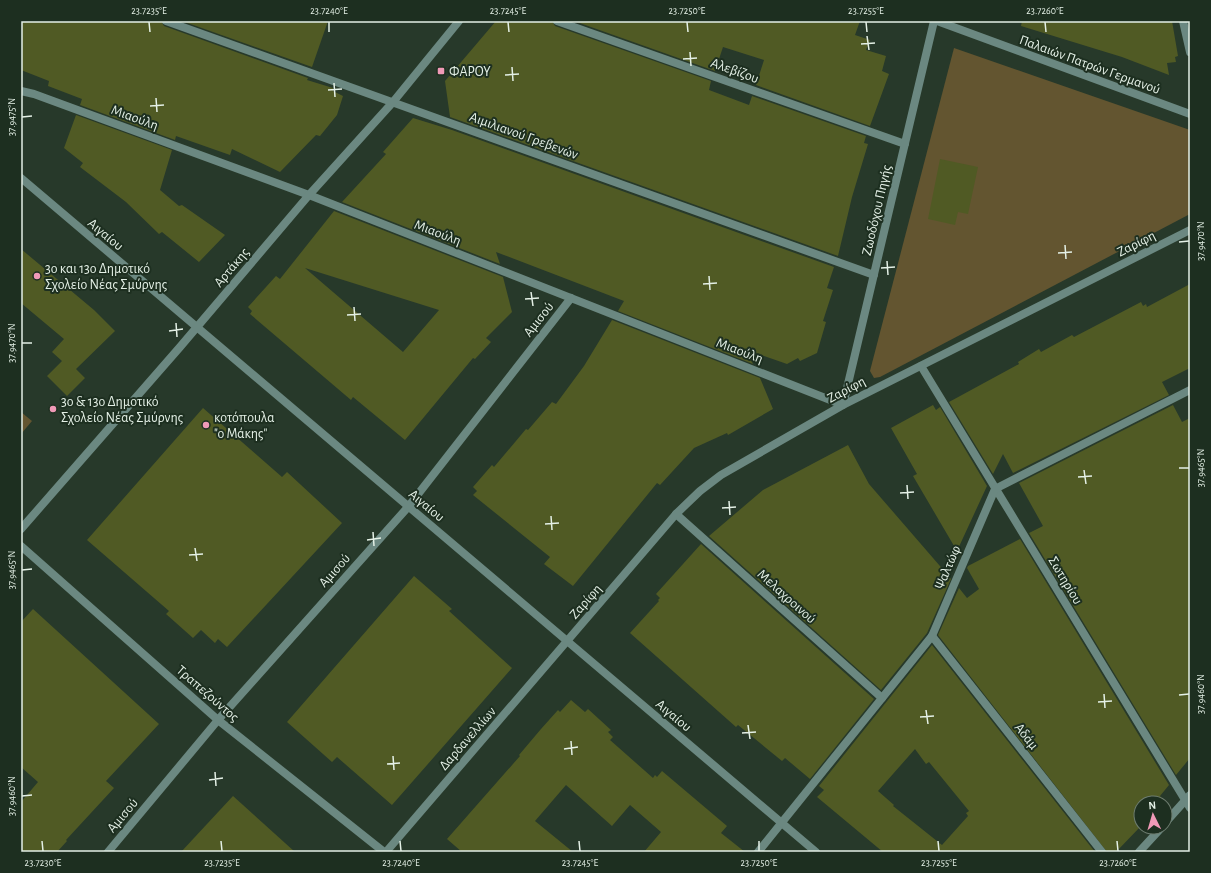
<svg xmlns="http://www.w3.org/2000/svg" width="1211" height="873" font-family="'Alegreya Sans',sans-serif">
<rect width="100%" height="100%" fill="#27392a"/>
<g fill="#635530">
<polygon points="954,48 1190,130 1190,214 880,377 874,378 870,371"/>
<polygon points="21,412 32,421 21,434"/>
</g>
<g fill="#505a24" fill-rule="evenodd">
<polygon points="21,21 161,21 164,26 308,78 307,80 333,88 333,91 343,96 337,115 320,136 316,135 280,172 232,149 230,155 176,136 175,140 80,105 82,99 48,86 49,81 21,70"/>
<polygon points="182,21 328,21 312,67"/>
<polygon points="496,21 552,21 555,26 711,81 709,90 749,105 752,96 866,136 864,143 868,144 852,197 838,256 450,117 445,81"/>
<polygon points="574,21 860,21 855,35 870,40 866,50 886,56 882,71 889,74 870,126 756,85 764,60 723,47 715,71"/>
<polygon points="1022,21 1172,21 1178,56 1175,57 1176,62 1167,63 1169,75 1122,57 1021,26"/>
<polygon points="76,115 172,150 160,190 179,206 182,205 225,235 199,262 162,232 159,234 126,202 80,167 83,163 64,148"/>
<polygon points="413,118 452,130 834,267 827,288 833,290 823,321 826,322 817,353 800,361 798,358 787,364 747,350 753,364 618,311 624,301 496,252 500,264 342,202 386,154 383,152"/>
<polygon points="940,159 978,167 968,214 958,212 955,225 928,219"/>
<path d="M 334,211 L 503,277 L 512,312 L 486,338 L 491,342 L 475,359 L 473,358 L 405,440 L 353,397 L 351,400 L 250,314 L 252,311 L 248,307 L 276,276 L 280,279 ZM 305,268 L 439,310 L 403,352 Z"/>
<polygon points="21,249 94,310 115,331 76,369 85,378 67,396 47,376 62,361 52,352 64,339 21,303"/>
<polygon points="1190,284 1190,368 1162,382 1169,395 1013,473 1003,454 993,474 949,402 1019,364 1018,362 1039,349 1041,352 1072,335 1074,337 1141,302 1143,306 1146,304 1147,307"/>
<polygon points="612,320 760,378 773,409 728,435 727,433 694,448 660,485 657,483 573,586 544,564 550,557 473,495 477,491 473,487 492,465 494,467 526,429 528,430 552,402 556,404 584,366"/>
<polygon points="933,405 936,410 940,407 987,486 957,551 913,476 917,474 891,428"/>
<polygon points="1173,405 1182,422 1190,418 1190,758 1176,775 1029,533 1043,526 1019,483"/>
<polygon points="203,408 282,477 287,472 342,523 227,647 218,639 215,643 201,630 193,638 166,614 169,611 87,540"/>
<polygon points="848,445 869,484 946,573 943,580 949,577 951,579 927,633 881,690 709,536 763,490"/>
<polygon points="1020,539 1169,785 1160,796 1164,801 1162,803 1141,803 1141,826 1116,852 1107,852 938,635 959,588 967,598 979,589 967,568 968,566"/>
<polygon points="701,544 874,699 810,779 785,758 782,761 738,725 736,727 630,633 659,601 658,600 660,598 656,594"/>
<polygon points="414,576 452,609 449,611 512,668 392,805 337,757 332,762 287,722"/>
<polygon points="33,609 159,724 106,781 114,788 66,840 67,841 57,852 21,852 21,802 38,782 21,767 21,622"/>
<path d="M 932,645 L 1095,852 L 883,852 L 817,797 L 824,790 L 819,786 ZM 915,749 L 926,764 L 929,762 L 969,811 L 966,813 L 968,816 L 942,845 L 893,806 L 894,805 L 878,791 Z"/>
<polygon points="571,700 585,712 588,709 611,730 608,732 613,737 610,740 653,778 655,775 657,777 662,771 727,826 721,833 745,852 644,852 661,832 630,805 612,826 566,785 535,821 573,852 462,852 447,839 520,756 519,755 541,729 558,710 560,712"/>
<polygon points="233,796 295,852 181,852"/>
</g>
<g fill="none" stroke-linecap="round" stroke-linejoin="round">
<g stroke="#6b8881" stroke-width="8">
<polyline points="937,21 1190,114"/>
<polyline points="1183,21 1190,52"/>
</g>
<g stroke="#6b8881" stroke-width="8">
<polyline points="166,21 874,275"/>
<polyline points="557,21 905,144"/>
<polyline points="21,91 34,94 309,195 843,405 1190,230"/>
<polyline points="921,366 1190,808"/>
<polyline points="676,514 882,698"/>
<polyline points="21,546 218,720 384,852"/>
<polyline points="932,636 1102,852"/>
<polyline points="1165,823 1190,795"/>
<polyline points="108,852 218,720 408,507 571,298"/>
<polyline points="758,852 932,636 995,489 1190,390"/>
<polyline points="1139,852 1162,827"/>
</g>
<g stroke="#6b8881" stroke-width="8">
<polyline points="21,178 816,852"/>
<polyline points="21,529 180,347 309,195 393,102 459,21"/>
<polyline points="386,852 676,514 700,491 721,475 843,405 934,21"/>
</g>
</g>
<path fill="none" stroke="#e4f0e6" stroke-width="1.5" d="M 149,22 L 150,32M 329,22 L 329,32M 508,22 L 509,32M 687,22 L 688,32M 866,22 L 867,32M 1045,22 L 1046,32M 867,36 L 869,50M 861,44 L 875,43M 690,52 L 691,66M 683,59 L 697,58M 512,67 L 513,81M 505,75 L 519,74M 334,83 L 335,97M 328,90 L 342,89M 156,98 L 157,112M 150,106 L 164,105M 22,117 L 32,116M 1179,242 L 1189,241M 1065,245 L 1066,259M 1058,253 L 1072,252M 887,261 L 888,275M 881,268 L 895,267M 709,276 L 710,290M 703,284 L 717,283M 531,292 L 533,306M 525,299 L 539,298M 354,307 L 355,321M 347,315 L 361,314M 176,323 L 177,337M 169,331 L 183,329M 22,343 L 32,343M 1179,468 L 1189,468M 1084,470 L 1086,484M 1078,477 L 1092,476M 907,485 L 908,499M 900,493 L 914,492M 729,501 L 730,515M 722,508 L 736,507M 551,516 L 552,530M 545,524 L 559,523M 373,532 L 374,546M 367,540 L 381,538M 195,548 L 197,561M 189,555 L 203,554M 22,570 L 32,569M 1104,694 L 1105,708M 1179,695 L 1189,694M 1098,702 L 1112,701M 926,710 L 928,724M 920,717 L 934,716M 748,725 L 750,739M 742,733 L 756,732M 571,741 L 572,755M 564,749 L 578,747M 393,756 L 394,770M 387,764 L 400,763M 215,772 L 216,786M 209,780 L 223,778M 22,796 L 32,795M 42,841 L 43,851M 221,841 L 222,851M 400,841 L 401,851M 579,841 L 580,851M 759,841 L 759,851M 938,841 L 939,851M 1117,841 L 1118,851"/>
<g fill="#f09ab7" stroke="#1d2f20" stroke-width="1.5">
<rect x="437" y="67" width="8" height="8" rx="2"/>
<circle cx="37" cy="276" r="4"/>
<circle cx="53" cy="409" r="4"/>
<circle cx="206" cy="425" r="4"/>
</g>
<g text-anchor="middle" stroke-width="4" stroke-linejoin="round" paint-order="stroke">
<g font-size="14" fill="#e4f0e6" stroke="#1d2f20">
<text transform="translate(1090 64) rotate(20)" y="5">Παλαιών Πατρών Γερμανού</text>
<text transform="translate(735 70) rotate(20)" y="5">Αλεβίζου</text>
<text transform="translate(135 117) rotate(20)" y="5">Μιαούλη</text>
<text transform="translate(524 135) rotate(20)" y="5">Αιμιλιανού Γρεβενών</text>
<text transform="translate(876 210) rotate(-77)" y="5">Ζωοδόχου Πηγής</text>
<text transform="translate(438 232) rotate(21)" y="5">Μιαούλη</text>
<text transform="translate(106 234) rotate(40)" y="5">Αιγαίου</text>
<text transform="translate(1136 243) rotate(-27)" y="5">Ζαρίφη</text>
<text transform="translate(231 267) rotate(-50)" y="5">Αρτάκης</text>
<text transform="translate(538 319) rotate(-52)" y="5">Αμισού</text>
<text transform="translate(740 350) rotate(21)" y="5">Μιαούλη</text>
<text transform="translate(846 389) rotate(-28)" y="5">Ζαρίφη</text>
<text transform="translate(427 505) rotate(40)" y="5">Αιγαίου</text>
<text transform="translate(947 567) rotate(-67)" y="5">Ψαλτώφ</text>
<text transform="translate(334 570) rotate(-48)" y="5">Αμισού</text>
<text transform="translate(1066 580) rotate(59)" y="5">Σωτηρίου</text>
<text transform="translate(787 596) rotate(42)" y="5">Μελαχροινού</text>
<text transform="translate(585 601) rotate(-49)" y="5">Ζαρίφη</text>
<text transform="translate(208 693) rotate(41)" y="5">Τραπεζούντος</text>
<text transform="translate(674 715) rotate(40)" y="5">Αιγαίου</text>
<text transform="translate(1027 736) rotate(52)" y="5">Αδάμ</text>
<text transform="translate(467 738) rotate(-49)" y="5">Δαρδανελλίων</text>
<text transform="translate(122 815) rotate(-50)" y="5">Αμισού</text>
</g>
<g font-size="14" fill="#e4f0e6" stroke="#1d2f20" text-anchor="start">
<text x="449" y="76">ΦΑΡΟΥ</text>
<text x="45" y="273">3ο και 13ο Δημοτικό<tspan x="45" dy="16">Σχολείο Νέας Σμύρνης</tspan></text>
<text x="61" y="406">3ο &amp; 13ο Δημοτικό<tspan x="61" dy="16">Σχολείο Νέας Σμύρνης</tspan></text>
<text x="214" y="422">κοτόπουλα<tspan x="214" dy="16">"ο Μάκης"</tspan></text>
</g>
</g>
<rect width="1211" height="873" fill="none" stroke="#1d2f20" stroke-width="44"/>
<g transform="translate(1153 815) rotate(355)"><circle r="19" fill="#1d2f20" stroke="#6d7c6f"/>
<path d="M0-3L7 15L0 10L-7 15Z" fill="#f09ab7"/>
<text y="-6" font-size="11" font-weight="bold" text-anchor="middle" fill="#e4f0e6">N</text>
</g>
<rect x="22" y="22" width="1167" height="829" fill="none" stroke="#e4f0e6" stroke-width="1.5"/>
<g font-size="10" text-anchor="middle" fill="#e4f0e6">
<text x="149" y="14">23.7235°E</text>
<text x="329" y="14">23.7240°E</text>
<text x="508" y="14">23.7245°E</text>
<text x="687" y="14">23.7250°E</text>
<text x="866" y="14">23.7255°E</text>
<text x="1045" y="14">23.7260°E</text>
<text transform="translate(11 117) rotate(-90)" y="4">37.9475°N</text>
<text transform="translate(1200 241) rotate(-90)" y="4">37.9470°N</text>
<text transform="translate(11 343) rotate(-90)" y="4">37.9470°N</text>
<text transform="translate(1200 468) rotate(-90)" y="4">37.9465°N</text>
<text transform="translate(11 570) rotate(-90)" y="4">37.9465°N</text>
<text transform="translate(1200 694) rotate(-90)" y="4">37.9460°N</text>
<text transform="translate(11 796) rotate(-90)" y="4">37.9460°N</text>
<text x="43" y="866">23.7230°E</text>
<text x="222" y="866">23.7235°E</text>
<text x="401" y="866">23.7240°E</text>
<text x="580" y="866">23.7245°E</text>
<text x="759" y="866">23.7250°E</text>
<text x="939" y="866">23.7255°E</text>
<text x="1118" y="866">23.7260°E</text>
</g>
</svg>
